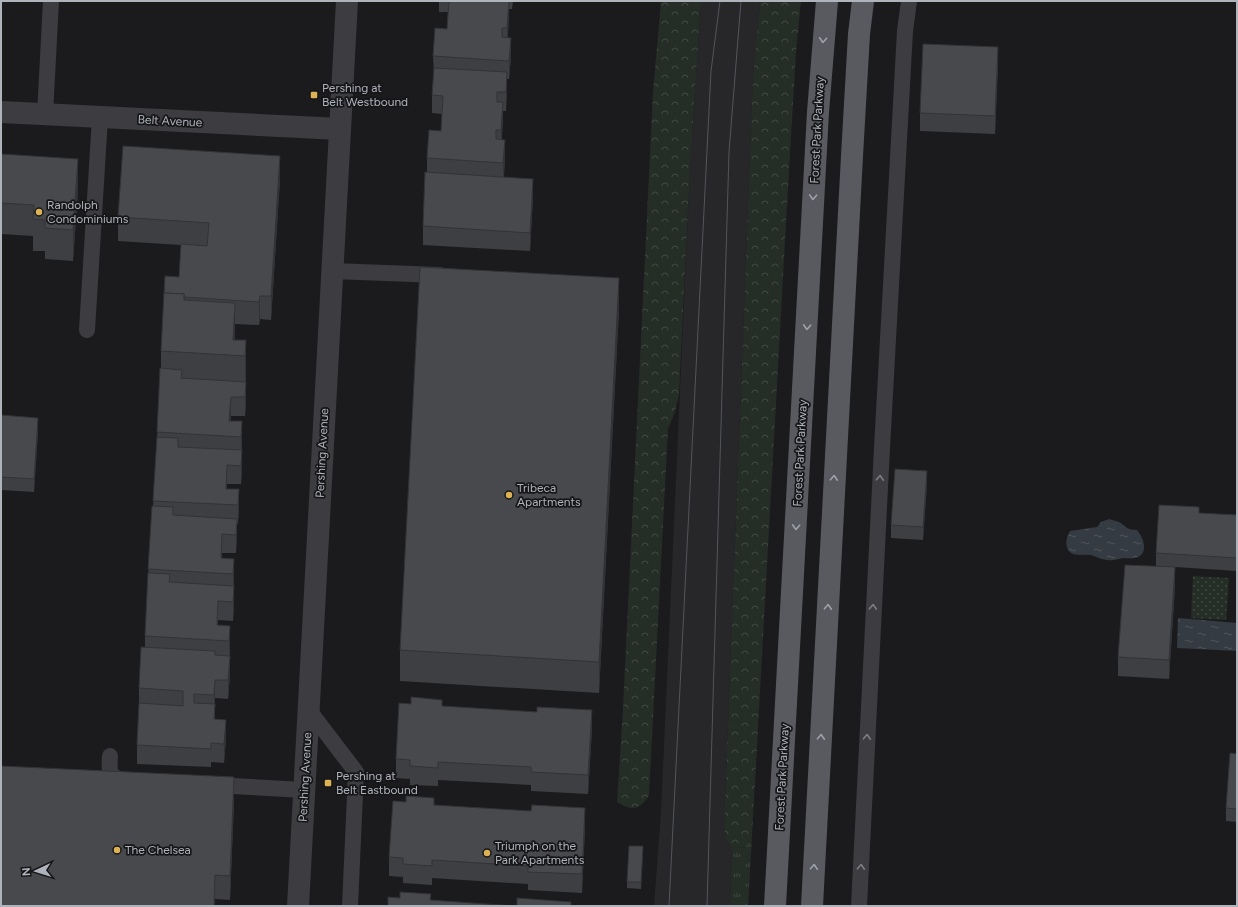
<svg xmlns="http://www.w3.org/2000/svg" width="1238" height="907" font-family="Figtree,sans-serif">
<defs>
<pattern id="grass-tufts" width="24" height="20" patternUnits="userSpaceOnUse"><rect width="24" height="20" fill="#252d27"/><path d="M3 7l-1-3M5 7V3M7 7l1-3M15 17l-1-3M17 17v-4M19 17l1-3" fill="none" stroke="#424944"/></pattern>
<pattern id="forest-crowns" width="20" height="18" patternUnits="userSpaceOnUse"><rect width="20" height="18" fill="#252d27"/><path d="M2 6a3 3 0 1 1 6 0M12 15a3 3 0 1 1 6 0" fill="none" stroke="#424944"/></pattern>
<pattern id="garden-dots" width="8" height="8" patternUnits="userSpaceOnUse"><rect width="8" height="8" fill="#252d27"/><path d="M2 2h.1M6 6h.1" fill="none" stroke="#424944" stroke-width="1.8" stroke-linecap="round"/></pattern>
<pattern id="water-ripples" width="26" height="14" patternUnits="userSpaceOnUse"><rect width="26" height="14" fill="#343b42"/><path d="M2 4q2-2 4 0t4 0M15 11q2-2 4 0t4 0" fill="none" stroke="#4f555b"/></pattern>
</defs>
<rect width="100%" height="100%" fill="#1b1b1d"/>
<polygon fill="#27272a" points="701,1 760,1 753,76 724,827 726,840 732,848 730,906 654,906 661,812 690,169"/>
<polygon fill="url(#grass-tufts)" points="752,836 748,906 730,906 732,848 745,847"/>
<g fill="url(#forest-crowns)">
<path d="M 661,1 L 701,1 L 690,169 L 679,394 L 675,412 L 668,429 L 649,795 C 639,811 632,811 617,802 L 623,708 L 653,92 Z"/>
<polygon points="760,1 801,1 796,52 786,223 752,836 745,847 732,848 726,840 724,827 753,76"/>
</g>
<polygon fill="url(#garden-dots)" points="1193,576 1229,578 1226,620 1191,618"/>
<g fill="url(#water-ripples)">
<path d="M 1109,519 C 1112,520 1116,521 1119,522 C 1127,527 1127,530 1137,530 C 1143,537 1149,552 1138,557 C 1134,559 1128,558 1123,558 C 1118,559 1113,561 1108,560 C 1101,560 1096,556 1090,555 C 1083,554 1074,557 1069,551 C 1064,545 1067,536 1070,531 L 1097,527 L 1101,522 Z"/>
<polygon points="1178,618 1237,623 1237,651 1177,648"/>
</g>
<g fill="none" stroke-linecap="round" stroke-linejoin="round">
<g stroke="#3d3d41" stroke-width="16">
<polyline points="45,114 51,1"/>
<polyline points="332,271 440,275"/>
<polyline points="87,330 100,117"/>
<polyline points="308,709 356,772 350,906"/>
<path d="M 110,756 C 109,772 108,778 127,780"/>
<polyline points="214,785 304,790"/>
<polyline points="859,906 882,448 905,31 909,1"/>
</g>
<g stroke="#3d3d41" stroke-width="22">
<polyline points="1,112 340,129"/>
<polyline points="298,906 347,1"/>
</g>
<g stroke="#595a60" stroke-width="22">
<polyline points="775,906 818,112 827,1"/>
<polyline points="812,906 852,156 859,34 863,1"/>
</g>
<g stroke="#54555a" stroke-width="1">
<polyline points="669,906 711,71 720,1"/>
<polyline points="707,906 729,152 741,1"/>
</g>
</g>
<g fill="#3e3f42">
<polygon points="439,1 513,1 512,9 509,9 508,38 511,57 509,79 507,79 506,111 503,111 502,139 505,158 504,177 533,197 530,251 423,245 423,226 427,172 427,158 441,131 442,114 432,113 432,95 434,75 433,56 447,29 448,12 439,12"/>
<polygon points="998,65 995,134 920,131 920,113"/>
<polygon points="1,154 78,191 73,261 45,259 45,251 33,251 33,236 1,234"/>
<polygon points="280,180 271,320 260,319 259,325 235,324 235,340 246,340 246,400 245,416 231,416 230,421 242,421 242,469 241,484 227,484 227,489 239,489 239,508 238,524 237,524 236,553 222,553 222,558 234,559 234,605 233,621 218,620 218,625 230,626 230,675 228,699 215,698 215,719 226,739 224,763 211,762 211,767 137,764 137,745 139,705 139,688 145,647 145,636 152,506 153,506 161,368 161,351 179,277 181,245 118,241 118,217"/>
<polygon points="619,309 599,693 400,681 400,650"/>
<polygon points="1,415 38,431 34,492 1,490"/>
<polygon points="927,484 923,540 891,538 891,525"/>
<polygon points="1199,513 1237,515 1237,571 1175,567 1175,586 1169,679 1118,676 1118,657 1156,566 1156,553"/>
<polygon points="442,706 592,729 588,794 531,791 531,785 438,780 438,786 410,785 410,779 396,778 396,759"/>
<polygon points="1237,754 1237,822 1226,821 1226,808"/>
<polygon points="234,801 230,900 215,899 215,906 1,906"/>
<polygon points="434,805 585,827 582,893 528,890 528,884 432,878 432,885 403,883 403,877 389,876 389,857"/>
<polygon points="643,853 641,889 627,888 627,882"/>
</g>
<g fill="#323336">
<polygon points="509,1 509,19 507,47 507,28"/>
<polygon points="511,38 511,57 509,79 509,61"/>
<polygon points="998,47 998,65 995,134 995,116"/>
<polygon points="507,72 507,91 506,111 506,92"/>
<polygon points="503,102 503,121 501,149 501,130"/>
<polygon points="505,140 505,158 503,181 503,163"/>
<polygon points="280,156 280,180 271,320 271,296"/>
<polygon points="78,159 78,191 73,261 73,230"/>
<polygon points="533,179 533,197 530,251 530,233"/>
<polygon points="619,278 619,309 599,693 599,662"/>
<polygon points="260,296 260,319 259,325 259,302"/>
<polygon points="235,303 235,334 234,355 233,340"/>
<polygon points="246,340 246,372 245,387 245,356"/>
<polygon points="246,382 246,400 245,416 245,397"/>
<polygon points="231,397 231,416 229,439 229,421"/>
<polygon points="38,418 38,431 34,492 34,479"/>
<polygon points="242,421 242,440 241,456 241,437"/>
<polygon points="242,450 242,469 241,484 241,466"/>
<polygon points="227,465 227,484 226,507 226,489"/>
<polygon points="927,471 927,484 923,540 923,527"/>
<polygon points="239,489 239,508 238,524 238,505"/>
<polygon points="237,519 237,537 236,553 236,535"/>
<polygon points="222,534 222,553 221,573 221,558"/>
<polygon points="234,559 234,577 233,593 233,574"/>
<polygon points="1175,567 1175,586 1169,679 1169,660"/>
<polygon points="234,586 234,605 233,621 233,602"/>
<polygon points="218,601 218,620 217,640 217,625"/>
<polygon points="230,626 230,644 229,660 229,641"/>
<polygon points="230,656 230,675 228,699 228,680"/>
<polygon points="215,680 215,698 214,714 214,695"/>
<polygon points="592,710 592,729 588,794 588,775"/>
<polygon points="226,720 226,739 224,763 224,744"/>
<polygon points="234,777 234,801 230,900 230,876"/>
<polygon points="585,808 585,827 582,893 582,874"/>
<polygon points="215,875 215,906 214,906"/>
</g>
<g fill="#48494d" stroke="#323336">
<polygon points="449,1 509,1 507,28 502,28 502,37 511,38 509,61 433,56 435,28 447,29"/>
<polygon points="923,44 998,47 995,116 920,113"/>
<polygon points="434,68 507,72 506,92 497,92 497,102 503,102 501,130 496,130 496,139 505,140 503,163 427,158 429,130 441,131 443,96 432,95"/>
<polygon points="123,146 280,156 271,296 260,296 259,302 184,297 184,294 164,293 164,295 165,276 179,277 181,244 207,246 209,223 118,217"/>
<polygon points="1,154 78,159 73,230 45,228 45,220 33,219 34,205 1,203"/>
<polygon points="425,172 533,179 530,233 423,226"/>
<polygon points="420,267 619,278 599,662 400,650"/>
<polygon points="164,293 184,294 184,300 235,303 233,340 246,340 245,356 161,351"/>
<polygon points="160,368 182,370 181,378 246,382 245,397 231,397 229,421 242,421 241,437 157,432"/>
<polygon points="1,415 38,418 34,479 1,477"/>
<polygon points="157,437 178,438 178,447 242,450 241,466 227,465 226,489 239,489 238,505 153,501"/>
<polygon points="895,469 927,471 923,527 891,525"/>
<polygon points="1159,505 1199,507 1199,513 1237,515 1237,558 1156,553"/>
<polygon points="152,506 173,507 173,515 237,519 236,535 222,534 221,558 234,559 233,574 148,569"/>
<polygon points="1125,565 1175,567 1169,660 1118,657"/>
<polygon points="148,573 170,574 169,582 234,586 233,602 218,601 217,625 230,626 229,641 145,636"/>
<polygon points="141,647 215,651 215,655 230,656 228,680 215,680 214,695 194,694 194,703 215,704 214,719 226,720 224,744 211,743 211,749 137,745 139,703 183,706 183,691 139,688"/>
<polygon points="411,697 442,700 442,706 537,712 537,707 592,710 588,775 531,772 531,767 438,762 438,768 410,766 410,760 396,759 399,703 411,704"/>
<polygon points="1230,753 1237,754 1237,809 1226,808"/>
<polygon points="1,766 234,777 230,876 215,875 214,906 1,906"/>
<polygon points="406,796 434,798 434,805 531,811 532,805 585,808 582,874 528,872 528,866 432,860 432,866 403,864 403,858 389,857 393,801 406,802"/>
<polygon points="629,846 643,846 641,882 627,882"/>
<polygon points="400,892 431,894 430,900 515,906 388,906 388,897 400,898"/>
<polygon points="517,898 571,902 571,906 517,906"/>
</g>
<defs><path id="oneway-chevron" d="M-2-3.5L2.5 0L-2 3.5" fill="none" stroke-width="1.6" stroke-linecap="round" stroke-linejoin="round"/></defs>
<g stroke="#9ea1a9">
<use href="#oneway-chevron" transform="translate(823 40) rotate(94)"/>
<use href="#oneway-chevron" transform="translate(813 197) rotate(93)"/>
<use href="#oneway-chevron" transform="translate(807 327) rotate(93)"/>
<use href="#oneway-chevron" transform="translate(834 478) rotate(-87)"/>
<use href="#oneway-chevron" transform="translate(796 527) rotate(93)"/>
<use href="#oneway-chevron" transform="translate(828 607) rotate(-87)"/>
<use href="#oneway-chevron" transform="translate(821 737) rotate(-87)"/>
<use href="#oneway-chevron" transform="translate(814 867) rotate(-87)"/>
</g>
<g stroke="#7c7e84">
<use href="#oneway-chevron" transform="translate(880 478) rotate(-87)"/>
<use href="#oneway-chevron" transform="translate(873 607) rotate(-87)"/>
<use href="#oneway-chevron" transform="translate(867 737) rotate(-87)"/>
<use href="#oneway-chevron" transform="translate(861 867) rotate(-87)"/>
</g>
<g fill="#ddb253" stroke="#161618" stroke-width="1.5">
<rect x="310" y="91" width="8" height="8" rx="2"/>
<circle cx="39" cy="212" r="4"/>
<circle cx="509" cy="495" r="4"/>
<rect x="324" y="779" width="8" height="8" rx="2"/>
<circle cx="117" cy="850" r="4"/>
<circle cx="487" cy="853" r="4"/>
</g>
<g text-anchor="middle" stroke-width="3.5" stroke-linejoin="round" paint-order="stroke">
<g font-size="12" fill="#afb3bb" stroke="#161618" text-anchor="start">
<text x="322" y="92">Pershing at<tspan x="322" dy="14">Belt Westbound</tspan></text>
<text x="47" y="209">Randolph<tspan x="47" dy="14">Condominiums</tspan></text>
<text x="517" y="492">Tribeca<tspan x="517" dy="14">Apartments</tspan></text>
<text x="336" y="780">Pershing at<tspan x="336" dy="14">Belt Eastbound</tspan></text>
<text x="495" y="850">Triumph on the<tspan x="495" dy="14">Park Apartments</tspan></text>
<text x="125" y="854">The Chelsea</text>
</g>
<g font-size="12" fill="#afb3bb" stroke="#161618">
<text transform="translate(170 121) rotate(3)" y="4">Belt Avenue</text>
<text transform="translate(817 130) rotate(-87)" y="4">Forest Park Parkway</text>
<text transform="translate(322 453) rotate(-87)" y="4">Pershing Avenue</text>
<text transform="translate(800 453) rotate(-87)" y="4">Forest Park Parkway</text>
<text transform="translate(305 777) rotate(-87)" y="4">Pershing Avenue</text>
<text transform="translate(782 777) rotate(-87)" y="4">Forest Park Parkway</text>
</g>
</g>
<rect width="1238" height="907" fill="none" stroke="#afb3bb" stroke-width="4"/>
<g transform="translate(36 871) rotate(266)" stroke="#161618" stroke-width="3" paint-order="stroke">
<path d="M0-3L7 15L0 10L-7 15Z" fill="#afb3bb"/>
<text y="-6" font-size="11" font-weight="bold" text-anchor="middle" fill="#afb3bb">N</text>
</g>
</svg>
